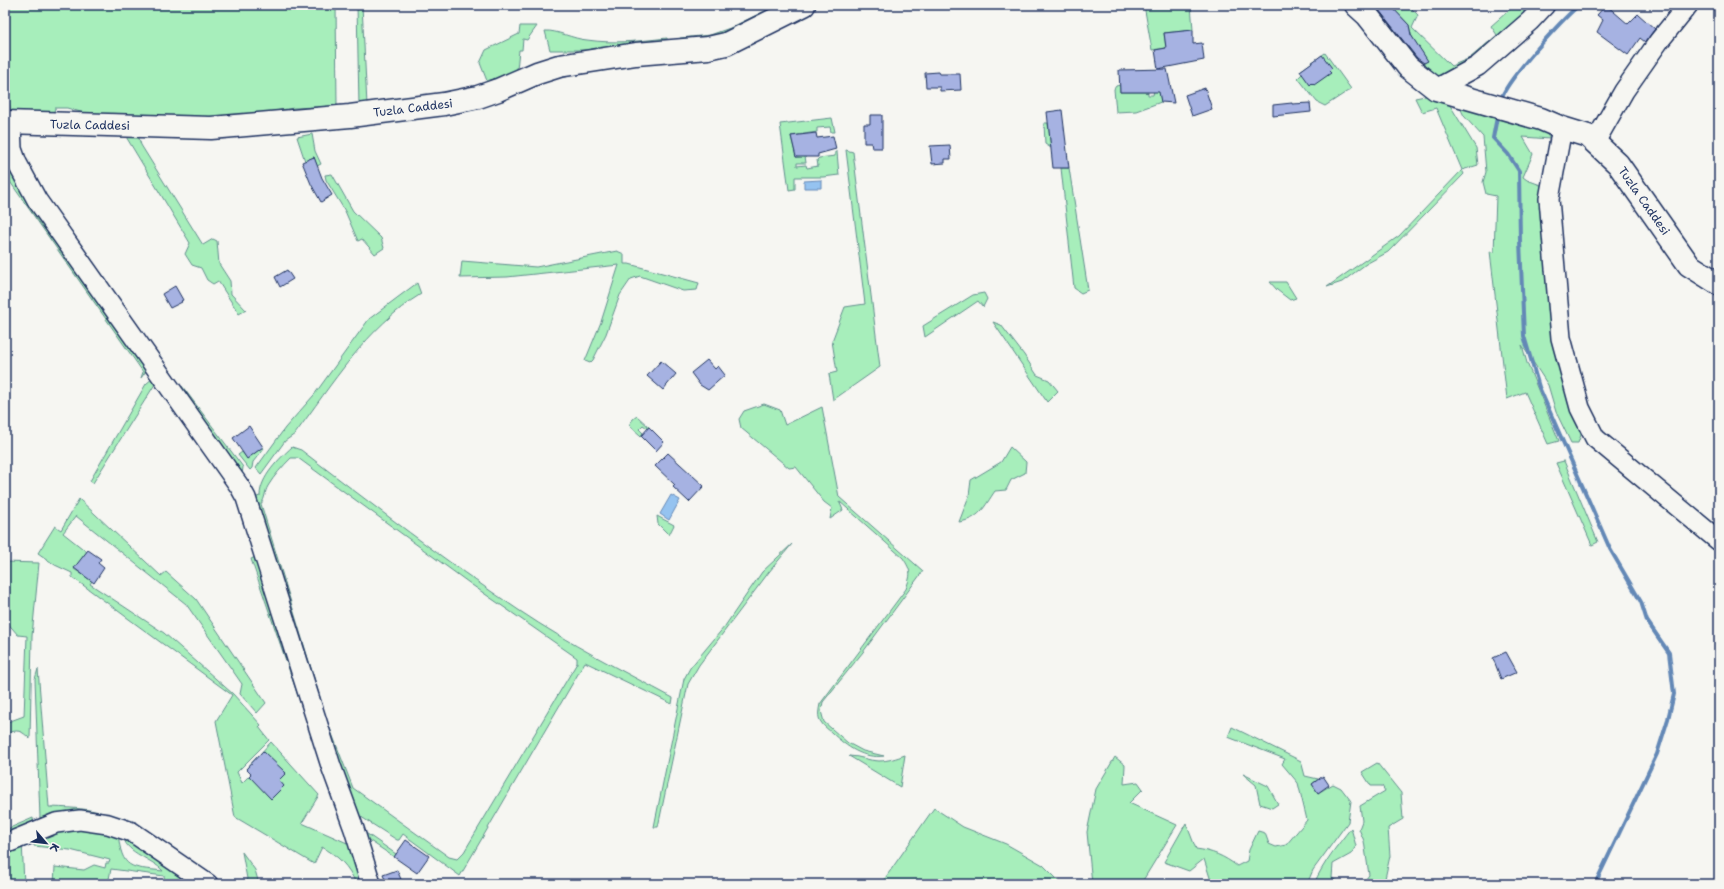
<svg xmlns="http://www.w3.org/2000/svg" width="1724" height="889" font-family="'Shantell Sans',sans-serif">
<rect width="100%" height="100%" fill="#f6f6f2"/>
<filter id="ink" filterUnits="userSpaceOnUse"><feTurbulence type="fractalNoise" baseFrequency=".025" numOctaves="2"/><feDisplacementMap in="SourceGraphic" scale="8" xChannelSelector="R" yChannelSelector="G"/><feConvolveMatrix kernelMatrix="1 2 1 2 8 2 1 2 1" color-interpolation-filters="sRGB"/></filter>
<g filter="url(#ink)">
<g fill="#a7eebb" stroke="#618e8c">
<polygon points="5,5 336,5 337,106 294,108 209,121 98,117 67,108 55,108 53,116 12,115 5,87"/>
<polygon points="357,5 362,5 367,105 359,106"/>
<polygon points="777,5 791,5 733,35 680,44 680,38 710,35 730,28"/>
<polygon points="1144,5 1191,5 1193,30 1164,33 1166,48 1152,50"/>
<polygon points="1390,5 1408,5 1418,15 1412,28 1451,66 1470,58 1497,35 1491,26 1515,5 1522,5 1525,16 1478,61 1446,73 1438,77 1416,69 1427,61 1411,35 1409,25"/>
<polygon points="520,26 537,26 527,40 523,39 522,50 519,50 517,70 489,86 480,63 486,50 519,34"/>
<path d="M 545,31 C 557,30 573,39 587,40 C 614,44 640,41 667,38 L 668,46 L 585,50 L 550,50 Z"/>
<polygon points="1325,53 1351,89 1325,106 1317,102 1298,78 1302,74 1300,71"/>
<polygon points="1120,85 1120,92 1148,92 1148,95 1153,95 1154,91 1159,90 1161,102 1136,111 1116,112 1114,89 1116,86"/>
<polygon points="1430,95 1445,97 1476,148 1478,165 1462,170 1464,174 1388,252 1366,264 1342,282 1327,287 1399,236 1462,170 1436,108 1422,112 1415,98"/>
<polygon points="1457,101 1539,123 1550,139 1523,137 1533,154 1523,177 1527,180 1546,187 1557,352 1581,435 1578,443 1571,443 1556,412 1548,385 1522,345 1527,363 1559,441 1548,444 1525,392 1507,399 1490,251 1494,253 1496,196 1486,194 1483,182 1486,172 1483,137 1464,116"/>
<polygon points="832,118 835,132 831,132 830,127 817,128 817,132 791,136 796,157 805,156 806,163 797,163 797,166 806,165 807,168 818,166 817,160 819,158 835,156 835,152 837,152 839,175 823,177 795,177 795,189 789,190 780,124"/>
<polygon points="1044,123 1048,123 1051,148 1045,144"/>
<polygon points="312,134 315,151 321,164 317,166 314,157 305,161 297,137"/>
<polygon points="125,135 138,135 141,145 203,245 213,239 217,241 219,264 230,281 231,294 246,310 239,314 218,281 213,284 207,280 201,268 192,265 185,254 190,243"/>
<polygon points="846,150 853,152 880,367 833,400 829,374 837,372 832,341 845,307 865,304"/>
<polygon points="1061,168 1069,168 1088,290 1081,293 1074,288"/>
<polygon points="15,169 149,367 141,378 143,372 6,176"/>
<polygon points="332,174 353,211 381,238 384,248 375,254 362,239 358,241 345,211 326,180 325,175"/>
<polygon points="617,251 624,254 624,264 629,264 699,283 697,290 683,291 640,276 631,279 620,295 606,334 593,360 590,363 585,361 601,322 619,265 507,277 460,278 462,261 536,267"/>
<polygon points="1270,282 1286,282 1296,298 1290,300 1277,290"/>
<path d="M 417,283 L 421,294 C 367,327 332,384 295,434 L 285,441 L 261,474 L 256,468 L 285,428 L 314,395 L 369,319 Z"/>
<polygon points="984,293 987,299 983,307 978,301 925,337 923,326 973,295"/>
<polygon points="993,322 1001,325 1024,355 1037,375 1049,380 1058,391 1047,402"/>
<polygon points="154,377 157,381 93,483 90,481 146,384"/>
<polygon points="182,386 243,467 242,475 176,390"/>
<path d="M 764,404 L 780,410 L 785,425 L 822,407 L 839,497 L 923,571 L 863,652 L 823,702 L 821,711 L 824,722 L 848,743 L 863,751 L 884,756 C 863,759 847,747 832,733 C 829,730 823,726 821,722 C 817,717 819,709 820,704 L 906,589 C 911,574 912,572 903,558 L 839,501 L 843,510 L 830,519 L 832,508 L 824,502 L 796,467 L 789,468 L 741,428 L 739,419 L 744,411 Z"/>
<polygon points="637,416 649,427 647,428 643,425 639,429 643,433 641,436 629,425 633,419"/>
<polygon points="263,447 264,448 253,462 252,468 250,470 238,455 242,452 247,458"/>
<path d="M 292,447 L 301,450 C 373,505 445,561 520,611 C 569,644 621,670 673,698 L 672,704 L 585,662 L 460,876 L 403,834 L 399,840 L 397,840 L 355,813 L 325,731 L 329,726 L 353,788 L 449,857 L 457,859 L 464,852 L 577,663 L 577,658 L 472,585 L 298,458 L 291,458 C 282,467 274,476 268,486 C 264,493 266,497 261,504 L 322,704 L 317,708 L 251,499 L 260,496 C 260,477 279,459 292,447 Z"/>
<path d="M 1010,447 L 1026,462 L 1025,473 L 1011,480 L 1006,490 L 995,491 C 984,507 980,519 959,522 L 969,496 L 971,480 L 1001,462 Z"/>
<polygon points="1564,461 1598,542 1592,545 1556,463"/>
<path d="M 79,499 L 161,576 L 166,572 L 196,599 L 266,703 L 257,713 L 240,694 L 242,684 L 186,604 L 76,516 L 63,533 L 87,552 L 74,569 L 92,581 L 90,584 L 164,633 L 233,694 L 261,725 L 259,727 L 269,740 L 237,772 L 242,783 L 251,774 L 246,769 L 271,742 L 319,795 L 302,823 L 354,846 L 365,884 L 356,884 C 349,866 338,856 322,847 L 314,864 L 235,817 L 216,721 L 232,695 L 72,577 L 72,573 L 55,565 L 38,553 L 55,526 L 61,530 Z"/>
<polygon points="657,516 674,525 669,535 658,524"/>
<polygon points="792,544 769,572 699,665 688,684 658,827 654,827 684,679 690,668 725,626 762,572"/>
<polygon points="260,555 327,780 251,559"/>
<path d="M 5,562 L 39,563 L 32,636 L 30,739 C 21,730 18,729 5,734 L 5,723 L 24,716 L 27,636 L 18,635 L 5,620 Z"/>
<path d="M 38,669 L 49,807 C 81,808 100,809 129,823 L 77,814 L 40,818 L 35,679 Z"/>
<path d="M 1232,727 L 1301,761 L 1305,776 L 1318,779 L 1312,784 L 1318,793 L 1333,784 L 1341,788 L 1351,801 L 1348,822 L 1313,870 L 1307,884 L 1212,884 L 1204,859 L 1189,871 L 1164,862 L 1186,823 L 1196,849 C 1212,851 1224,856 1237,866 L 1247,861 L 1249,850 L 1258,831 L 1265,833 L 1269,844 L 1276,847 L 1286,845 L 1307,820 L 1298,783 L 1282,764 L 1285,759 L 1228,737 Z"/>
<path d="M 905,755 L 900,787 L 849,756 C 860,756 869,761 879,761 C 888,761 897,758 905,755 Z"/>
<polygon points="1115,757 1125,765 1124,784 1138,782 1143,789 1129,803 1177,825 1142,882 1142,884 1092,884 1087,832 1096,789"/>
<polygon points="1377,763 1401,793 1403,819 1388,828 1390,856 1384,883 1362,884 1369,875 1364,841 1359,829 1362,821 1360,806 1385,791 1382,786 1371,786 1362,772"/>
<polygon points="1243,774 1268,786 1278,804 1272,808 1260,804 1256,785"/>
<polygon points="934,808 963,827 1006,844 1043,865 1062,884 881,884"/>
<polygon points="33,818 34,826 5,839 5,830"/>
<path d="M 61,826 L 118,833 C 122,870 130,867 163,871 C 153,859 126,853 124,838 L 182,870 L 182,884 L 165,884 L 164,876 L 111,869 L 108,884 L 54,884 L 55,867 L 84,870 L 94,865 L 105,868 L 106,863 L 109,863 L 110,860 L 70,850 L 34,846 L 35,835 Z"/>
<path d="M 1351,828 L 1356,846 L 1351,854 L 1333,864 L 1332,878 L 1341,884 L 1314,884 C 1323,863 1337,846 1351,828 Z"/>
<polygon points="360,829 396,854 394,857 361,835"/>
<polygon points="22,841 24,884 5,884 5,847"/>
<polygon points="242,852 255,870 259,884 248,884"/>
</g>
<g fill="#95c3f0" stroke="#6488b6">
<polygon points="821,180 821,188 804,188 804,181"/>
<polygon points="671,495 680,500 669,520 660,514"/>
</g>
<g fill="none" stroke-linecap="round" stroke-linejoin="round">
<g stroke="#6488b6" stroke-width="4">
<path d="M 1501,100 C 1504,82 1563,19 1579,5"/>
<polyline points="1498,112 1493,138 1508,154 1519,171 1520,241 1524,336 1539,387 1610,549 1641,602 1647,621 1669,653 1674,694 1668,719 1657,754 1595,884"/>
</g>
</g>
<g fill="#a6b2e2" stroke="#1b2f5e">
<polygon points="1375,5 1390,5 1409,25 1411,35 1428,61 1424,63 1417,58"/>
<polygon points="1606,5 1628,24 1638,14 1655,29 1645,42 1640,38 1628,55 1597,32 1603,20 1597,15"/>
<polygon points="1193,30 1193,44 1202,43 1204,60 1158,69 1155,50 1166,48 1164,33"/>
<polygon points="1322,55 1332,68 1329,71 1331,73 1314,85 1312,83 1310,85 1300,71"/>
<polygon points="1167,69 1174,103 1161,102 1159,92 1120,92 1119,70"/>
<polygon points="939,72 940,74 960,74 961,90 940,91 940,87 926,87 925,73"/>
<polygon points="1205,88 1212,109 1192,116 1185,95"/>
<polygon points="1292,103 1292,104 1310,103 1311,112 1273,116 1273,105"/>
<polygon points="1062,110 1069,168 1053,168 1047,112"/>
<polygon points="870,115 882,115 882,148 872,148 871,143 864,143 864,124 870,124"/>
<polygon points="816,133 817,138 833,136 836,149 818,154 818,157 796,157 791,136"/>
<polygon points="950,145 951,159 945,159 945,163 932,164 930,146"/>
<polygon points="314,157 322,178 332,195 321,202 311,184 302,162"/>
<polygon points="287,270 293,279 280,287 275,277"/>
<polygon points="175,286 183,300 181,301 182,302 170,308 162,294"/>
<polygon points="707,360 715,369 718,366 725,375 708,390 700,385 691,373"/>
<polygon points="661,361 676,374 663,390 647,376"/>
<polygon points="249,426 263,447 247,459 233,438"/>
<polygon points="649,427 664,442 656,451 641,436"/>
<polygon points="668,453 704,486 689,502 673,487 675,485 655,466"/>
<polygon points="88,550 101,559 98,563 104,568 94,583 74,568"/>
<polygon points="1506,652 1517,672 1501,679 1493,658"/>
<polygon points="263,751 286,773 279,780 284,786 271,799 249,776 251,774 246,769"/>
<polygon points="1323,776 1329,785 1318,793 1312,784"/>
<polygon points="406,840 429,856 417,873 394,857"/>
<polygon points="397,870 403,884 387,884 383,875"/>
</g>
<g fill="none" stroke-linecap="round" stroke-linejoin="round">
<g stroke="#1b2f5e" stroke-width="22">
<g id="minor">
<polyline points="1436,89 1478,66 1530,21 1545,5"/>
<polyline points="11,123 12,149 17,163 37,200 240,487 246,498 331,766 354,829 371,884"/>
<polyline points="1562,128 1549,199 1561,338 1580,408 1595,438 1719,541"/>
<polyline points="1595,142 1624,91 1659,41 1688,5"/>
<polyline points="5,844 56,823 80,820 108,824 132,832 208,884"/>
</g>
</g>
<g stroke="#1b2f5e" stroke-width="25">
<g id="major">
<polyline points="1356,5 1367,15 1408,67 1436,89 1541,119 1562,128 1588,136 1618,164 1689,265 1719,284"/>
<polyline points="5,122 211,128 350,116 444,104 478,97 498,90 537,73 559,66 636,54 708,48 726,44 804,5"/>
</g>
</g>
<use href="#minor" stroke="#f6f6f2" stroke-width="19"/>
<use href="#major" stroke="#f6f6f2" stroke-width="22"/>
</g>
</g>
<g text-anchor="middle" stroke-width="3.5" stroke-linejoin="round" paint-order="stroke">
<g font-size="12" fill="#1b2f5e" stroke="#f6f6f2">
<text transform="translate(413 108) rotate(-7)" y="4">Tuzla Caddesi</text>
<text transform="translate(90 125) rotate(1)" y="4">Tuzla Caddesi</text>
<text transform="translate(1644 201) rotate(55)" y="4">Tuzla Caddesi</text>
</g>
</g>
<rect width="1724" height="889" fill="none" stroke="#f6f6f2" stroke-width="20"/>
<rect x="10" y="10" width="1704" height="869" fill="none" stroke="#1b2f5e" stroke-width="1.5" filter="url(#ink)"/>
<g transform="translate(46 843) rotate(118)" stroke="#f6f6f2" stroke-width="3" paint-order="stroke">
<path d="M0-3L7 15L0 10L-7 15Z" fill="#1b2f5e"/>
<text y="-6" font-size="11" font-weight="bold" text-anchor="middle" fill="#1b2f5e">K</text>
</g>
</svg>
